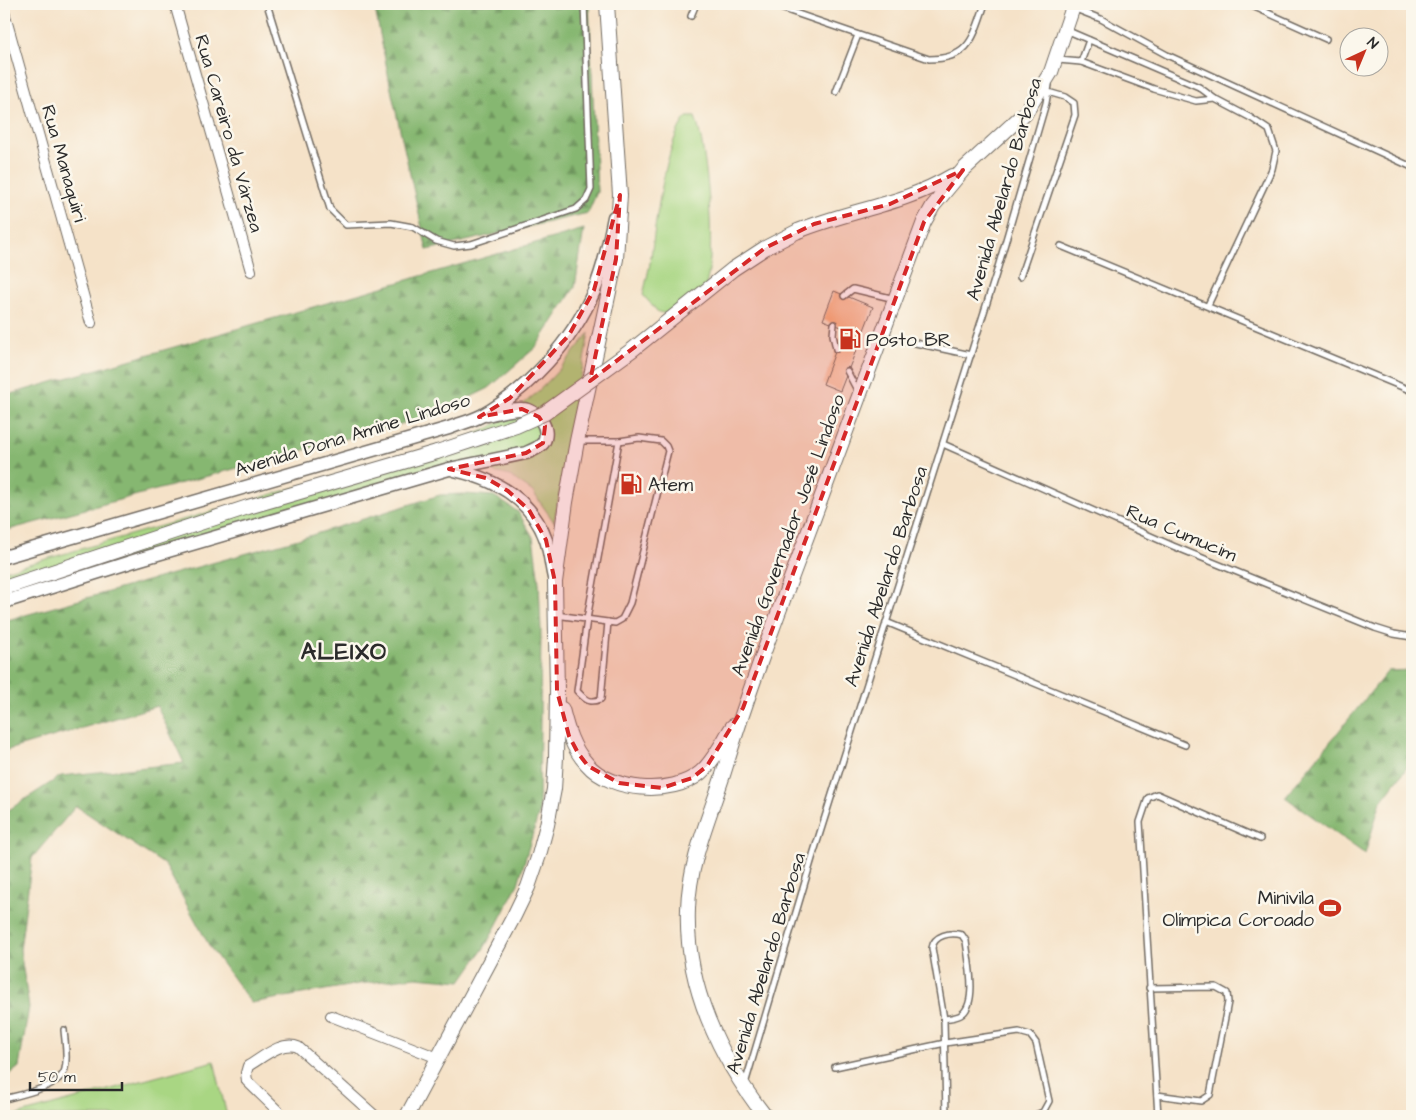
<svg xmlns="http://www.w3.org/2000/svg" width="1416" height="1120" font-family="'Architects Daughter',sans-serif">
<defs>
<pattern id="forest-firs" width="22" height="20" patternUnits="userSpaceOnUse" patternTransform="scale(1.25)"><rect width="22" height="20" fill="#86b771"/><path d="M5 1l3.5 6h-7zM16 11l3.5 6h-7z" fill="#6e955d"/></pattern>
</defs>
<rect width="100%" height="100%" fill="#fbf7ec"/>
<filter id="ink" filterUnits="userSpaceOnUse"><feTurbulence type="fractalNoise" baseFrequency=".02" numOctaves="2"/><feDisplacementMap in="SourceGraphic" scale="10" xChannelSelector="R" yChannelSelector="G"/><feConvolveMatrix kernelMatrix="1 2 1 2 8 2 1 2 1" color-interpolation-filters="sRGB"/></filter>
<filter id="wash" filterUnits="userSpaceOnUse"><feTurbulence type="fractalNoise" baseFrequency=".0096" numOctaves="4" result="noise"/><feDisplacementMap in="SourceGraphic" scale="20" xChannelSelector="R" yChannelSelector="G"/><feGaussianBlur stdDeviation="1.12" result="paint"/><feColorMatrix in="noise" values="0 0 0 0 0 0 0 0 0 0 0 0 0 0 0 0 0 1.4 0 .05"/><feComposite in="paint" operator="in"/></filter>
<g filter="url(#wash)">
<rect width="100%" height="100%" fill="#f5e2c8"/>
<g fill="#a9d683" stroke="#6a8057">
<path d="M 687,117 L 695,117 C 707,146 718,262 704,290 C 699,299 689,308 682,317 L 658,312 L 643,295 C 646,282 649,270 651,257 C 655,228 666,136 687,117 Z"/>
<path d="M 589,333 L 554,522 L 533,492 L 510,476 L 473,467 L 4,596 L 4,571 L 451,443 C 465,437 481,433 494,425 C 533,402 562,368 589,333 Z"/>
<polygon points="214,1061 227,1116 13,1116"/>
</g>
<g fill="url(#forest-firs)" stroke="#58714e">
<polygon points="374,4 589,4 597,192 588,213 427,250 392,94"/>
<polygon points="584,229 575,287 536,347 489,388 434,415 4,531 4,396"/>
<polygon points="464,494 494,496 518,512 533,537 539,583 541,630 539,812 518,884 486,945 461,981 416,977 359,984 251,1003 210,947 165,865 76,806 32,858 20,950 29,1007 19,1067 4,1079 4,813 61,776 184,763 157,706 4,751 4,621 309,536 440,495"/>
<polygon points="1412,670 1412,761 1381,801 1365,854 1285,797 1388,671"/>
</g>
<g id="blocks">
<polygon fill="#f4ac77" points="834,291 873,307 840,391 823,384 844,328 823,320"/>
</g>
</g>
<g filter="url(#ink)">
<use href="#blocks" fill-opacity="0" stroke="#726b62" stroke-width="1"/>
<g fill="none" stroke-linecap="round" stroke-linejoin="round">
<g stroke="#726b62" stroke-width="8">
<g id="service">
<polyline points="267,4 330,209 346,225 391,223 413,227 436,241 454,246 471,244 576,209 586,200 591,189 584,4"/>
<path d="M 769,4 L 929,59 C 970,59 973,38 985,4"/>
<polyline points="1248,4 1326,39"/>
<polyline points="1073,8 1101,19 1167,55 1412,167"/>
<polyline points="691,16 696,4"/>
<polyline points="1066,30 1199,87 1215,99 1251,118 1269,130 1276,151 1272,169 1208,305"/>
<polyline points="1058,60 1081,62 1154,89 1196,101 1215,99"/>
<polyline points="1081,62 1089,40"/>
<polyline points="836,92 858,35"/>
<polyline points="1061,246 1412,391"/>
<polyline points="1020,277 1075,115 1074,103 1065,97 1048,92"/>
<polyline points="844,296 853,289 895,299"/>
<polyline points="834,324 833,335 836,349"/>
<polyline points="883,336 971,355"/>
<polyline points="847,371 858,392"/>
<polyline points="943,444 1173,546 1375,628 1394,634 1412,637"/>
<polyline points="556,615 615,623 622,619 630,603 668,451 666,446 661,441 639,438 619,441 578,441"/>
<path d="M 608,622 L 601,699 C 589,704 586,700 577,691 L 587,619 L 619,441"/>
<polyline points="886,622 1185,745"/>
<polyline points="1149,988 1216,987 1227,993 1228,1002 1210,1095 1201,1101 1157,1095"/>
<path d="M 944,1019 C 949,1018 958,1018 962,1014 C 978,1002 968,959 966,941 L 962,935 C 950,932 934,935 932,948 L 944,1019 L 946,1116"/>
<polyline points="835,1067 945,1043 1019,1032 1030,1035 1036,1043 1049,1101 1043,1112 1033,1116"/>
<polyline points="745,1084 813,855 996,274 1046,103 1049,85"/>
<path d="M 4,1099 C 20,1095 61,1087 65,1069 C 68,1056 65,1043 64,1030"/>
<polyline points="1158,1116 1140,822 1148,798 1157,794 1260,839"/>
</g>
</g>
<g stroke="#726b62" stroke-width="12">
<g id="minor">
<polyline points="175,4 251,271"/>
<polyline points="4,12 91,323"/>
<polyline points="331,1016 438,1058"/>
<path d="M 283,1116 L 247,1081 L 246,1073 L 248,1066 C 262,1058 282,1040 298,1047 L 375,1116"/>
</g>
</g>
<g stroke="#726b62" stroke-width="15">
<g id="tertiary">
<path d="M 454,470 C 495,479 531,498 546,540 C 550,552 551,565 554,578"/>
<path d="M 4,557 L 449,428 C 459,424 471,421 481,416 C 529,389 572,342 594,291 C 604,267 609,242 614,217"/>
<path d="M 4,602 L 137,560 L 449,469 L 526,453 C 531,451 539,448 543,443 C 552,429 537,409 522,409 C 511,408 498,413 487,415"/>
</g>
</g>
<g stroke="#726b62" stroke-width="16">
<g id="secondary">
<path d="M 798,231 C 849,210 903,205 952,176"/>
<polyline points="4,588 248,507 437,452"/>
<path d="M 562,709 C 567,729 572,748 587,764 C 611,792 672,796 700,773 C 714,761 723,741 733,726"/>
<polyline points="407,1116 514,916 528,887 539,855 547,825 554,789 556,757 557,691 555,582 566,502 577,441 616,259 620,195 607,4"/>
<path d="M 765,1116 C 719,1057 685,985 688,909 C 689,858 713,810 727,762 C 750,686 779,611 807,536 C 846,432 885,327 924,222 L 933,206 L 963,170 L 1026,112 L 1051,72 L 1074,4"/>
</g>
</g>
<use href="#service" stroke="#fff" stroke-width="5"/>
<use href="#minor" stroke="#fff" stroke-width="10"/>
<use href="#tertiary" stroke="#fff" stroke-width="12"/>
<use href="#secondary" stroke="#fff" stroke-width="14"/>
<g stroke="#726b62" stroke-width="16" stroke-linecap="butt">
<polyline id="secondary-bridge" points="437,452 516,426 545,413 632,350 733,269 765,248 798,231"/>
</g>
<use href="#secondary-bridge" stroke="#fff" stroke-width="14"/>
</g>
</g>
<path fill="#d62828" fill-opacity="0.2" stroke="#d62828" stroke-width="4" stroke-dasharray="10 6" stroke-linejoin="round" d="M 963,170 L 924,222 L 743,708 L 707,766 L 692,778 L 662,788 L 619,783 L 588,766 L 578,753 L 569,736 L 557,691 L 555,582 L 546,540 L 529,510 L 508,491 L 486,478 L 449,469 L 526,453 L 543,443 L 545,426 L 539,417 L 522,409 L 479,417 L 510,398 L 569,335 L 594,290 L 620,195 L 616,259 L 590,381 L 765,248 L 814,224 L 890,204 Z"/>
<defs>
<g id="fuel-bare" transform="scale(1.725)"><path d="M-5.5-6h7V0h2V4h1.3V-2.5L3-4.5l.8-.8L6-3V5H2.5V1h-1V6h-7ZM-4.2-4.7v3.2H.2V-4.7Z" fill="#c8321e" stroke="#fbf7ec" stroke-width="2.5" paint-order="stroke"/></g>
<g id="stadium-bare" transform="scale(1.725)"><path d="M0-5a6.5 5 0 1 0 0 10a6.5 5 0 1 0 0-10ZM-3.5-1.8h7v3.6h-7Z" fill="#c8321e" stroke="#fbf7ec" stroke-width="2.5" paint-order="stroke"/></g>
</defs>
<g fill-rule="evenodd">
<use href="#fuel-bare" x="850" y="339"/>
<use href="#fuel-bare" x="631" y="484"/>
<use href="#stadium-bare" x="1330" y="908"/>
</g>
<g text-anchor="middle" stroke-width="5" stroke-linejoin="round" paint-order="stroke">
<g font-size="19" fill="#2b2b2b" stroke="#fbf7ec">
<text transform="translate(230 133) rotate(74)" y="7">Rua Careiro da Várzea</text>
<text transform="translate(65 163) rotate(74)" y="7">Rua Manaquiri</text>
<text transform="translate(1003 189) rotate(-74)" y="7">Avenida Abelardo Barbosa</text>
<text transform="translate(352 434) rotate(-17)" y="7">Avenida Dona Amine Lindoso</text>
<text transform="translate(1182 532) rotate(23)" y="7">Rua Cumucim</text>
<text transform="translate(787 535) rotate(-70)" y="7">Avenida Governador José Lindoso</text>
<text transform="translate(885 576) rotate(-72)" y="7">Avenida Abelardo Barbosa</text>
<text transform="translate(765 963) rotate(-73)" y="7">Avenida Abelardo Barbosa</text>
</g>
<g font-size="19" fill="#2b2b2b" stroke="#fbf7ec" text-anchor="start">
<text x="866" y="346">Posto BR</text>
<text x="648" y="491">Atem</text>
<text x="1314" y="904" text-anchor="end">Minivila<tspan x="1314" dy="22">Olímpica Coroado</tspan></text>
</g>
<g font-size="24" font-weight="bold" letter-spacing="1" fill="#2b2b2b" stroke="#fbf7ec">
<text x="344" y="659">ALEIXO</text>
</g>
</g>
<rect width="1416" height="1120" fill="none" stroke="#fbf7ec" stroke-width="20"/>
<g transform="translate(1364 52) rotate(44)"><circle r="24" fill="#fbf7ec" stroke="#a8a59f"/>
<path d="M0-4L9 19L0 12L-9 19Z" fill="#c8321e"/>
<text y="-8" font-size="14" font-weight="bold" text-anchor="middle" fill="#2b2b2b">N</text>
</g>
<path d="M30 1082v8h92v-8" fill="none" stroke="#2b2b2b" stroke-width="2.5"/>
<text x="38" y="1082" font-size="15" fill="#2b2b2b" stroke="#fbf7ec" stroke-width="4" paint-order="stroke">50 m</text>
</svg>
